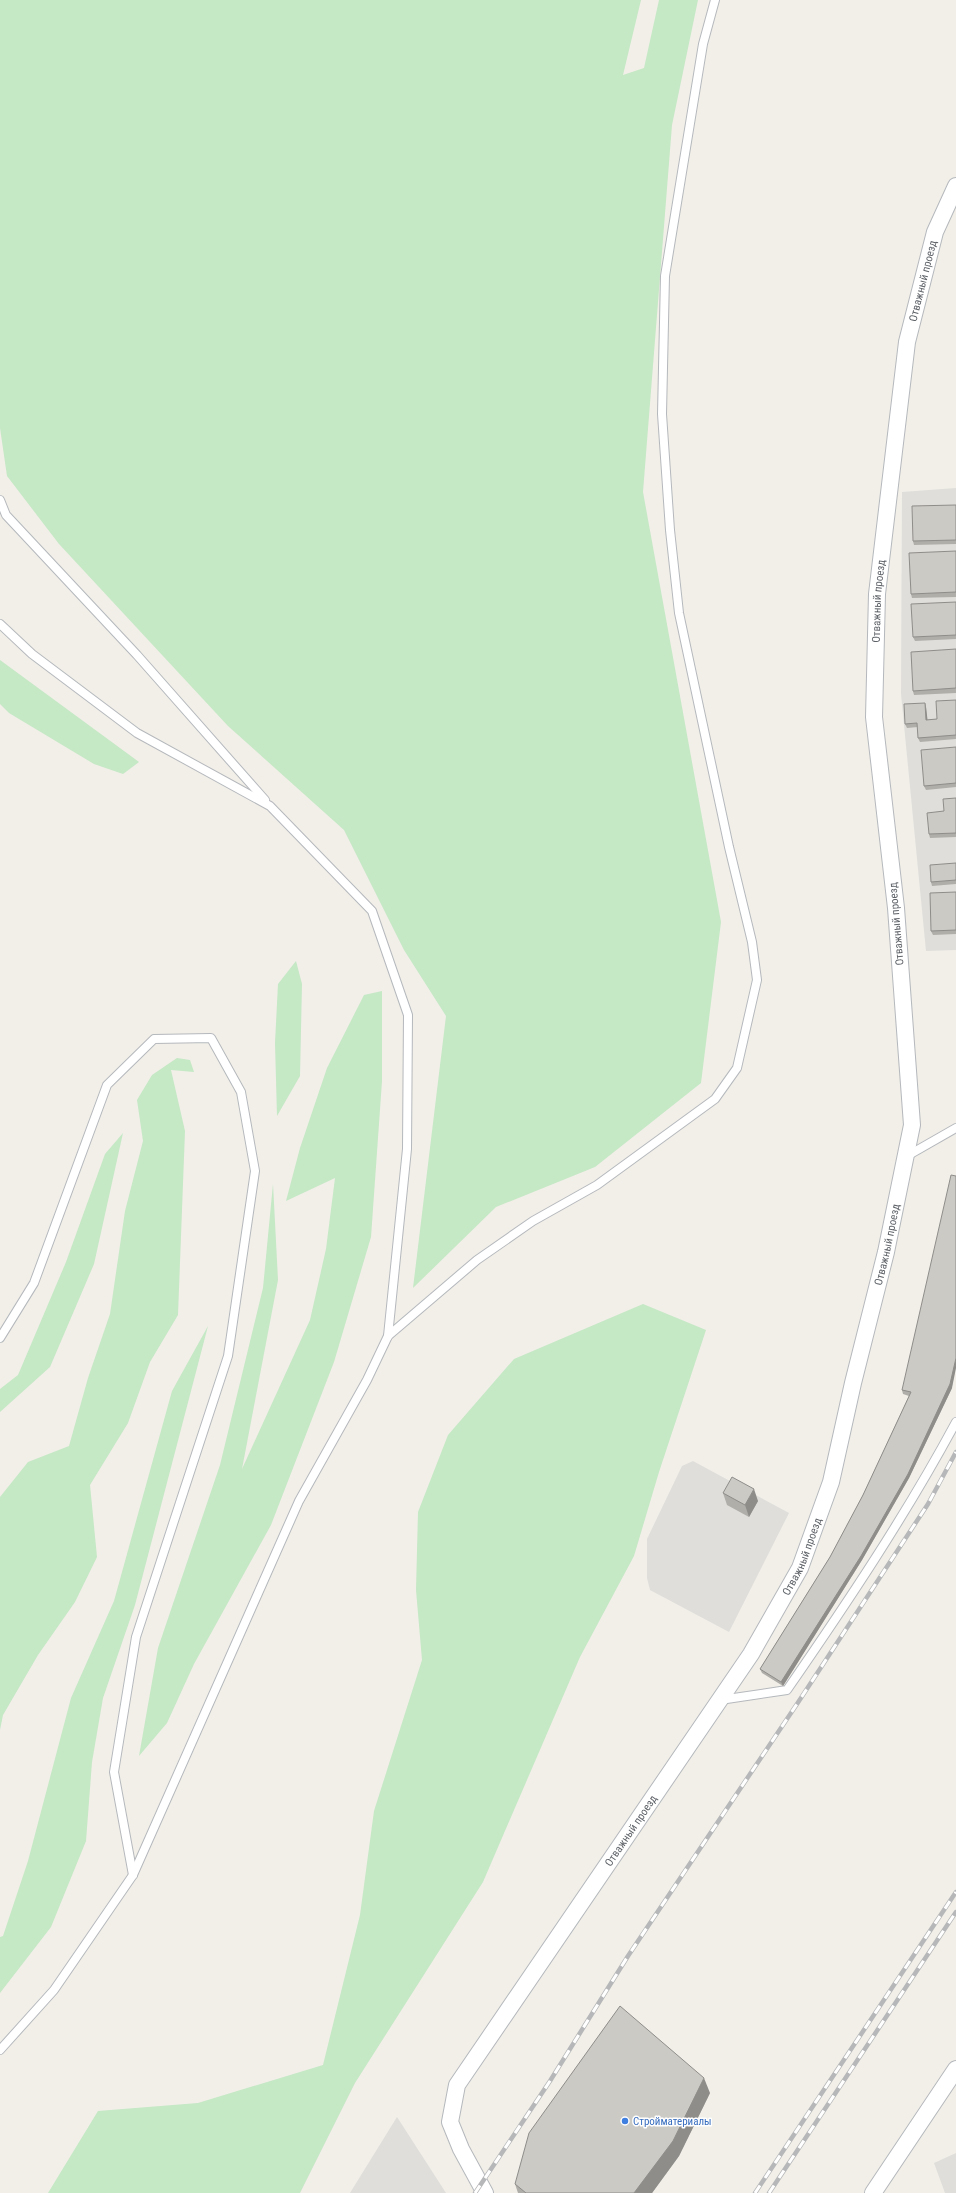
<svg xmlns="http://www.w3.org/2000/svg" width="956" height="2193" font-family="'Roboto Condensed',sans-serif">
<rect width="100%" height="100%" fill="#f1efe8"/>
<g fill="#e0deda">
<polygon points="956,488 956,950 926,951 901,694 902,492"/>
<polygon points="693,1461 789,1513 729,1632 650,1590 647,1578 647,1539 682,1466"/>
<polygon points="397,2117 446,2193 350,2193"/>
<polygon points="956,2153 956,2193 945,2193 934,2163"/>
</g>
<g fill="#c5e8c5">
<polygon points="0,0 641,0 623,75 644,68 659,0 698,0 672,125 643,492 721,922 701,1083 595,1167 496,1207 413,1288 446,1016 404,950 344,830 228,726 59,544 7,476 0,428"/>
<polygon points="0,660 139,762 123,774 94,764 9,713 0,704"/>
<polygon points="296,961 302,984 300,1076 277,1116 275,1043 278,984"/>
<polygon points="382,991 382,1081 371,1237 334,1362 271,1525 194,1664 167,1723 139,1756 158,1648 220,1465 263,1288 273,1184 278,1280 242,1469 310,1320 326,1249 335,1178 286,1201 300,1148 327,1068 364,995"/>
<polygon points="177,1058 190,1060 194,1072 171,1070 185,1131 178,1315 150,1362 128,1423 90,1485 97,1557 75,1602 38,1655 3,1715 0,1730 0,1497 28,1462 69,1446 88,1378 110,1314 125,1211 143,1141 137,1100 152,1075"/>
<polygon points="123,1133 94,1264 50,1367 0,1412 0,1389 18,1375 66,1262 105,1154"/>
<polygon points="643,1304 706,1330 659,1472 634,1556 580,1657 483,1882 355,2083 300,2193 48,2193 98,2111 198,2103 323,2065 360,1915 374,1811 422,1660 416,1590 418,1512 448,1435 514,1359"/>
<polygon points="208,1326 135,1605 103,1698 92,1762 86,1841 51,1927 0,1993 0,1937 3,1936 28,1861 71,1698 114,1601 172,1391"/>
</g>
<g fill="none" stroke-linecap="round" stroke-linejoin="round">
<g stroke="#b5b8bc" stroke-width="10">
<g id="service">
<polyline points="0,500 6,515 137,655 265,800"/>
<polyline points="0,624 32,654 137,733 270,806 372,911 408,1015 407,1149 388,1336"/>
<polyline points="907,1156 956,1128"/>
<polyline points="0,1338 34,1283 107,1085 154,1039 211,1038 241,1092 255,1171 228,1356 136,1637 114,1772 133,1875"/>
<path d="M 720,1700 L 787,1690 C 847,1603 906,1515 956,1422"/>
<polyline points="0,2050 54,1990 133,1875 299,1501 367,1380 388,1336 477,1260 533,1221 597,1185 715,1099 737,1068 757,980 752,942 729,847 679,613 670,530 662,414 665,276 703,44 715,0"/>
</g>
</g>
<g stroke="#b5b8bc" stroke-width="18">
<g id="minor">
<path id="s1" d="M 485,2193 L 461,2149 L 450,2122 L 457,2085 L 751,1654 L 800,1568 L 831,1482 L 853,1383 L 886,1252 L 912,1125 L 896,908 L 874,717 L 877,594 L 907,342 L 935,232 L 956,186"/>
<polyline points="873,2193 956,2069"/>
</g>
</g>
<use href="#service" stroke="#fff" stroke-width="8"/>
<use href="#minor" stroke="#fff" stroke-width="16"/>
<g stroke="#b6b7b8" stroke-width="4.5">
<g id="rail">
<polyline points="475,2193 550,2081 628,1956 797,1704 928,1504 956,1452"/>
<polyline points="755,2193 956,1892"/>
<polyline points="769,2193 956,1912"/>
</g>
</g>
<use href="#rail" stroke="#fff" stroke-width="3" stroke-dasharray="9" stroke-linecap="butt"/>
</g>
<g fill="#afaea9">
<polygon points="956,505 956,544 914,545 913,541"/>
<polygon points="956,551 956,597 912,598 911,594"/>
<polygon points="956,602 956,639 915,641 913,637"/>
<polygon points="956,649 956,693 914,695 913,691"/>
<polygon points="956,700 956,739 920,742 918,738 918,727 907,728 905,724 925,703 926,707 927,720 937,719"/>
<polygon points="956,747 956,787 926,790 924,786"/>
<polygon points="956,798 956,837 930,838 929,834 944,811"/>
<polygon points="956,863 956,884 932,886 931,882"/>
<polygon points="956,892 956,934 933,935 931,931"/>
<polygon points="952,1388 909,1478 862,1560 783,1686 762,1673 760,1669 830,1557 863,1495 909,1396 903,1394 902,1390"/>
<polygon points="723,1493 758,1501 749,1517 727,1505"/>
<polygon points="710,2093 679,2156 652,2193 518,2193 515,2184"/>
</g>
<g fill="#8f8d8a">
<polygon points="925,703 926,707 928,724 926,720"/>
<polygon points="956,1358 956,1368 952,1388 909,1478 862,1560 783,1686 781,1682"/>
<polygon points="754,1489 758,1501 749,1517 745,1505"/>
<polygon points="704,2078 710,2093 679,2156 652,2193 634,2193"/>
</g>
<g fill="#cccac5" stroke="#8f8d8a">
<polygon points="956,505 956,540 913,541 912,506"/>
<polygon points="956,551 956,592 911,594 909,553"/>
<polygon points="956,602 956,635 913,637 911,604"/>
<polygon points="956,649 956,688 913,691 911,652"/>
<polygon points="956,700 956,735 918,738 917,723 905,724 904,704 925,703 926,720 937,719 936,701"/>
<polygon points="956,747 956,783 924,786 921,750"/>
<polygon points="956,798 956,833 929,834 927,813 944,811 943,799"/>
<polygon points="956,863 956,880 931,882 930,865"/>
<polygon points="956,892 956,930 931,931 930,893"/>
<polygon points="951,1175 956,1176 956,1358 950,1384 908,1474 861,1556 781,1682 760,1669 830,1557 863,1495 911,1392 902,1390"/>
<polygon points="732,1477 754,1489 745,1505 723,1493"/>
<polygon points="620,2006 704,2078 673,2141 634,2193 526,2193 515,2184 529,2133"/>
</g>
<circle fill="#3f7fe0" stroke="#fff" stroke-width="1.5" cx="625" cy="2121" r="4"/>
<g text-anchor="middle" stroke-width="3" stroke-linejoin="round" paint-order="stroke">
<g font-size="11" fill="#5f6368" stroke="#fff">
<text dy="4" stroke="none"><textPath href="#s1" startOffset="2045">Отважный проезд</textPath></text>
<text dy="4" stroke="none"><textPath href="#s1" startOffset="1721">Отважный проезд</textPath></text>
<text transform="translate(896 924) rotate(-95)" y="4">Отважный проезд</text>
<text dy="4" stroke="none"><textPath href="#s1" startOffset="1073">Отважный проезд</textPath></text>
<text dy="4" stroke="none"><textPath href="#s1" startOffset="749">Отважный проезд</textPath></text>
<text dy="4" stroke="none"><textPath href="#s1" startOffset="425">Отважный проезд</textPath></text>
</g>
<g font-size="11" fill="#366cbe" stroke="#fff" text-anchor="start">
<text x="633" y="2125">Стройматериалы</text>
</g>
</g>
</svg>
